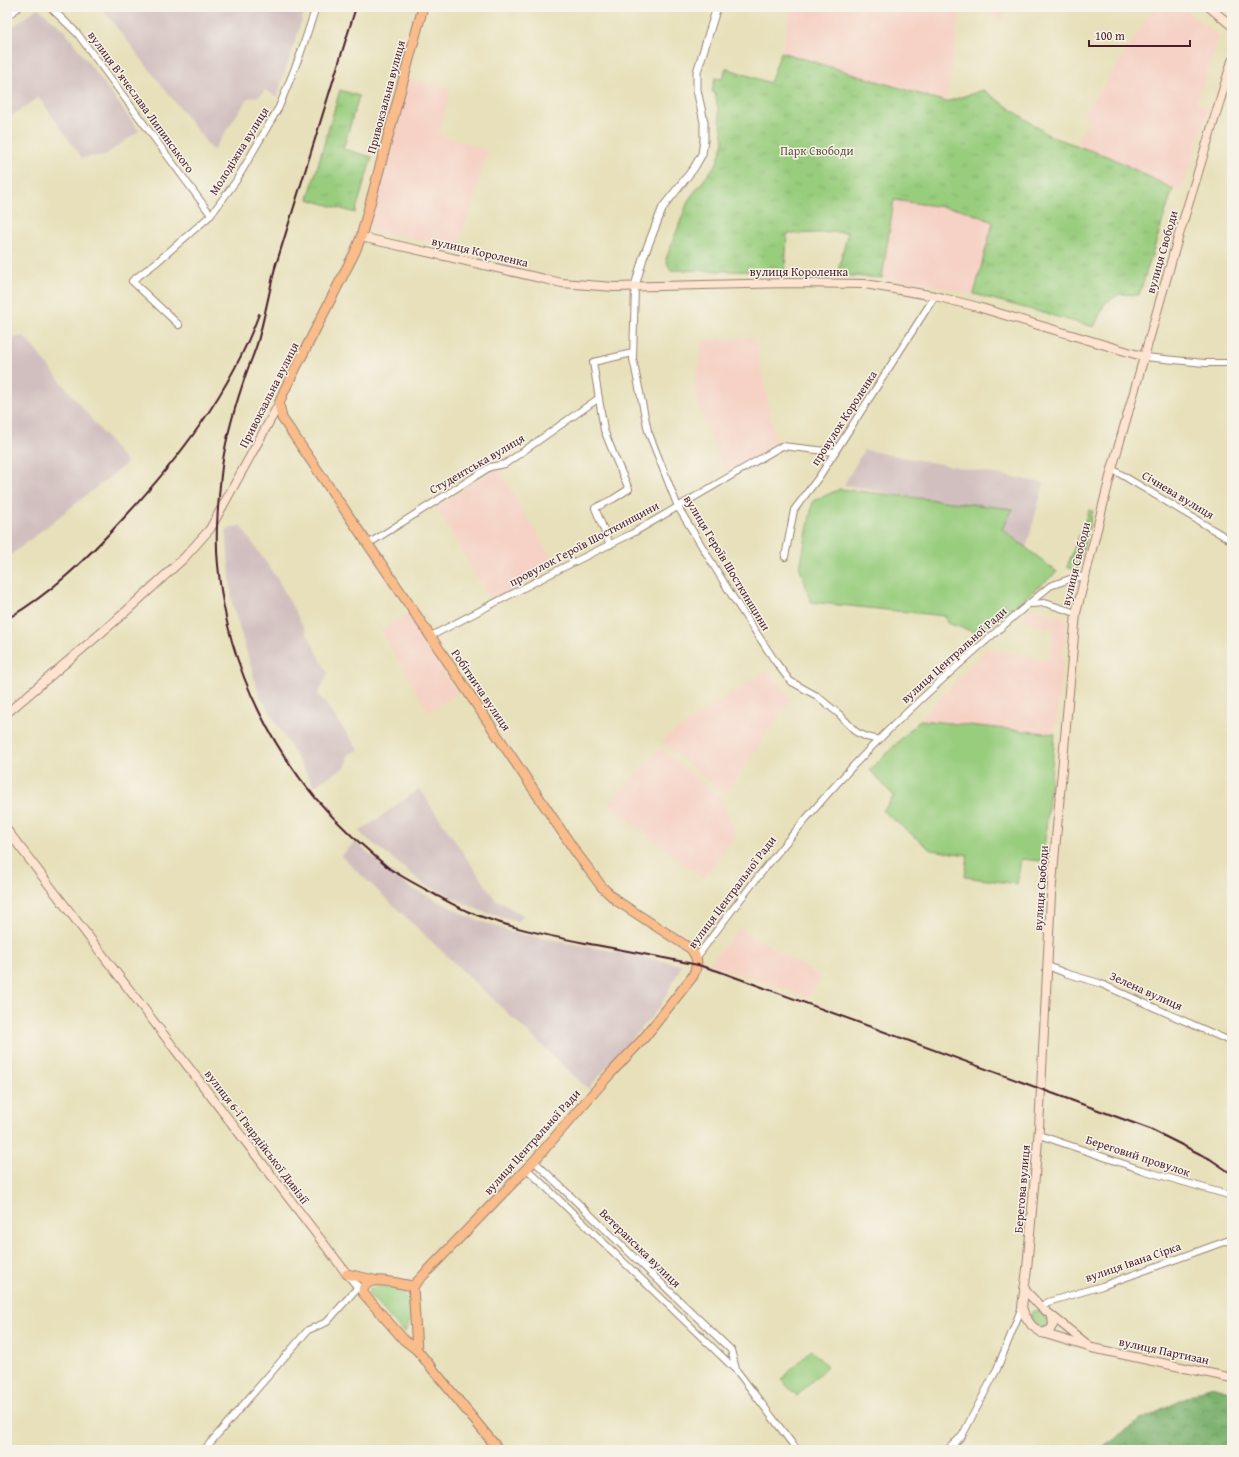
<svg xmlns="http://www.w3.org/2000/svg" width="1239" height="1457" font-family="'Gentium Book Plus',serif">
<defs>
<pattern id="forest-crowns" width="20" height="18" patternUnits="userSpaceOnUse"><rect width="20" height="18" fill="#7ab06d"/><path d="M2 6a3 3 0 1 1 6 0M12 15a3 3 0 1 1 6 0" fill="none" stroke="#668f5a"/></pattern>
<pattern id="park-tufts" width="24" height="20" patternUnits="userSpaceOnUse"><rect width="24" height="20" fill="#99cd7e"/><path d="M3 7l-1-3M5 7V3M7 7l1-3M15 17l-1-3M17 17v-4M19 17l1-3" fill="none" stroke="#85b06d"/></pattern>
</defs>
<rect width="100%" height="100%" fill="#f7f3e8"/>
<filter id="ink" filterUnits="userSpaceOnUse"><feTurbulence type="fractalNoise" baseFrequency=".025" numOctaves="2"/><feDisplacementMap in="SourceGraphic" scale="8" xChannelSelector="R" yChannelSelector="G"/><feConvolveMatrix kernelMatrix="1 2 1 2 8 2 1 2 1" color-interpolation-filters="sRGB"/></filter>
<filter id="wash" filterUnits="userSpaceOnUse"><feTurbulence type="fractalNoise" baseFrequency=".012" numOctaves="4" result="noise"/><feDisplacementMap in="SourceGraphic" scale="16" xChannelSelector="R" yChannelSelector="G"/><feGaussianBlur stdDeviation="0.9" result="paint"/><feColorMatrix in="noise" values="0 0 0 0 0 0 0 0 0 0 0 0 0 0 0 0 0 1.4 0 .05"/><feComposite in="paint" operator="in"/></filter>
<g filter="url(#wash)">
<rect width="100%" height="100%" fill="#e7e0ba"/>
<g fill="#f6d1c5">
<polygon points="792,7 961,7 946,102 781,52"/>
<polygon points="974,7 1008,7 1001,19"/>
<polygon points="1155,7 1181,7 1219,37 1197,103 1209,108 1181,192 1112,158 1075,145 1090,121 1082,114 1100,92"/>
<polygon points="409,79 451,89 439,134 488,151 458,248 373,231 369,225"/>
<polygon points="894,200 963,210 993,222 974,294 926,284 882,278"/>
<polygon points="755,338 776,444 730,471 723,469 695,394 702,340"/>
<polygon points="498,468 556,566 490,600 436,507"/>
<polygon points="1032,608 1067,620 1055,734 920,720 986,649 1050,659 1054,630 1021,619"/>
<polygon points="407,614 457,693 429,712 381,631"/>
<polygon points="767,670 791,699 725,795 661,741"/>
<polygon points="660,748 720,797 736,834 703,879 609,804"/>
<polygon points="740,928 821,977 809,998 709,964"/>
</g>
<g fill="#d1bfbf">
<polygon points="101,7 306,7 277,97 265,90 260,96 248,98 213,151"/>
<polygon points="38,8 64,30 139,131 105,155 82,158 39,97 7,119 7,31"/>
<polygon points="24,336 127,463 7,558 7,339"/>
<polygon points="864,450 1044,483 1026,549 968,508 844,485"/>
<polygon points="240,525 278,580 328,673 318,694 359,750 348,754 346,766 314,786 259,694 232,603 226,530"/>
<polygon points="419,789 495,899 523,915 518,922 481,911 424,884 359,832"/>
<polygon points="355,842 409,887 435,899 471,918 512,932 682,965 660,1007 588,1089 341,856"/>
</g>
<g fill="#99cd7e" stroke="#727654">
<polygon points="840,489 1013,509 1002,529 1057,572 980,634 947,623 945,616 811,602 800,568 813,501"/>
<polygon points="1089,510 1093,511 1077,571 1067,567"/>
<polygon points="920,720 1055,734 1043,861 1021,859 1017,884 965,877 968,855 931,850 883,811 894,796 870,770"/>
<path d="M 377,1286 C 384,1287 392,1287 399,1291 C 415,1301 413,1320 404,1333 L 369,1294 L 369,1291 L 371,1288 Z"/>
<polygon points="1033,1311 1038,1311 1049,1321 1049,1328 1042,1329 1033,1322 1030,1316"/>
<polygon points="811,1350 827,1366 797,1396 781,1380"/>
</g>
<polygon fill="url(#forest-crowns)" stroke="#62684c" points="1211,1386 1232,1392 1232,1450 1098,1450 1139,1421"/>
<g fill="url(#park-tufts)" stroke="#727654">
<polygon points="781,52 946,102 983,90 1050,136 1112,158 1173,189 1139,295 1120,294 1105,303 1094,327 974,294 993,222 963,210 894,200 882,278 837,275 848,232 787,234 785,272 670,270 666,259 689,199 717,163 724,141 715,93 712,92 715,78 723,79 726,68 770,83"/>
<polygon points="340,90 359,96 343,149 372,157 355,213 308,199"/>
</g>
</g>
<g filter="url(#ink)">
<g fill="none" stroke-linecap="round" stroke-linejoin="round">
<g stroke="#988072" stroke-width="8">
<g id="minor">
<polyline points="50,7 77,33 211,215"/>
<polyline points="7,16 19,7"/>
<polyline points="635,286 633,359 648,431 678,507 734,599 775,661 790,681 817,696 839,714 856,732 867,737 879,740"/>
<polyline points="179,325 132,281 157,262 211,215 236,181 279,107 300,55 316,7"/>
<polyline points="1145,357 1204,363 1232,363"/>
<polyline points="1112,469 1232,541"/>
<polyline points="368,544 490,467 505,464 599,398"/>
<polyline points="610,545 595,508 613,499 629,489 616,460 604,430 593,362 633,353"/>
<polyline points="785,557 794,510 819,477 935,296"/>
<polyline points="1030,604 1045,603 1076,613"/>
<polyline points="431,636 556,571 633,533 782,446 835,452"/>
<path d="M 697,957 C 746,890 797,826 854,765 C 914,702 983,642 1050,586 L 1070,579 L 1085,576"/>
<polyline points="1048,966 1065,973 1099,983 1232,1042"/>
<polyline points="1039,1135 1142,1170 1232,1196"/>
<polyline points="534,1161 731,1350 736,1369"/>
<polyline points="526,1168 737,1371 797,1450"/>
<polyline points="1041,1307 1048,1302 1102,1286 1232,1239"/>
<polyline points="204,1450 308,1330 327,1322 358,1287"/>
<polyline points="947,1450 962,1436 997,1369 1022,1307"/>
</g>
</g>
<g stroke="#988072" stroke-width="9">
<g id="tertiary">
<polyline points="635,286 643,258 663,207 694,168 702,154 704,140 704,122 697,90 697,72 717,7"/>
<polyline points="347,1274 363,1293"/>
</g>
</g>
<g stroke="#988072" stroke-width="10">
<g id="secondary">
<polyline points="1209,7 1232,26"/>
<polyline points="1232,61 1178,238 1112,469 1076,613 1051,895 1039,1128 1027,1269 1022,1307 1025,1316 1032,1326 1042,1333 1092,1348 1232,1378"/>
<polyline points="361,237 562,283 614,287 789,283 865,284 935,296 978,307 1145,357"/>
<polyline points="7,713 122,615 184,558 210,529 279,404"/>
<polyline points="7,830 347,1274"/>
<polyline points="1024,1289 1041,1307 1088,1345"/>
<polyline points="1042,1333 1050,1330 1053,1325 1052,1316"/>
</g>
</g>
<g stroke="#988072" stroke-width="11">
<g id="primary">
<polyline points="347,1274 374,1280"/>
<path d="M 413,1286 L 534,1161 L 610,1074 L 644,1038 L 693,976 C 698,963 699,960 691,949 L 617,901 L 602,887 L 575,851 L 404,597 L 282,418 L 279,404 L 284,391 L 355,252 L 361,237 L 423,7"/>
<path d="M 413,1286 C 399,1284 362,1272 363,1293 L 404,1340 L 417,1350 L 499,1450"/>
<polyline points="413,1286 417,1350"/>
</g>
</g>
<use href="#minor" stroke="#fff" stroke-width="6"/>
<use href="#tertiary" stroke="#fff" stroke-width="7"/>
<use href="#secondary" stroke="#fde4d0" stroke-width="8"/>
<use href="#primary" stroke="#f9bc8a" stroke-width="9"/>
<g stroke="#4a1f2b" stroke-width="2">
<path d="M 276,263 C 270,289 265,315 258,341 C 254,355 247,369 243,383 C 233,413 224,444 221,475 C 218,505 215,536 218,565 C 227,669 276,766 352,836 C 365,847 377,859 390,869 C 404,878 419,886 434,894 C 445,900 457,907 469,912 C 507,927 545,935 585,943 C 622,950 660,957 698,965 L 718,971 L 1150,1129 L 1210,1159 L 1232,1174"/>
<polyline points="275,268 356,7"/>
<path d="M 7,619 C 53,592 85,560 121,521 C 178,460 230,393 259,314"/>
</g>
</g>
</g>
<g text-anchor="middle" stroke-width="3" stroke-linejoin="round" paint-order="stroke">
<g font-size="12" fill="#4a1f2b" stroke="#f7f3e8">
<text transform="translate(386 97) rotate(-75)" y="4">Привокзальна вулиця</text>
<text transform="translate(141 102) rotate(54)" y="4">вулиця В'ячеслава Липинського</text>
<text transform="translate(239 151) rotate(-58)" y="4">Молодіжна вулиця</text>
<text transform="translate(480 252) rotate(13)" y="4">вулиця Короленка</text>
<text transform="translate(1162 252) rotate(-74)" y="4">вулиця Свободи</text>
<text x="799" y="276">вулиця Короленка</text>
<text transform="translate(269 395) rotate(-63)" y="4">Привокзальна вулиця</text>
<text transform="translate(844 418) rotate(-57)" y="4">провулок Короленка</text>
<text transform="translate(477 464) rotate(-30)" y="4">Студентська вулиця</text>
<text transform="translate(1178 495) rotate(31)" y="4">Січнева вулиця</text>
<text transform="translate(584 544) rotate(-28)" y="4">провулок Героїв Шосткинщини</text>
<text transform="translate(727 563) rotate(59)" y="4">вулиця Героїв Шосткинщини</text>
<text transform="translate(1076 564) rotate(-76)" y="4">вулиця Свободи</text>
<text transform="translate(954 655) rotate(-42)" y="4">вулиця Центральної Ради</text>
<text transform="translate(481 690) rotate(56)" y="4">Робітнича вулиця</text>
<text transform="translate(1041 888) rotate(-86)" y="4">вулиця Свободи</text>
<text transform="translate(732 892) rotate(-53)" y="4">вулиця Центральної Ради</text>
<text transform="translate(1146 991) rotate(24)" y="4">Зелена вулиця</text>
<text transform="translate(257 1137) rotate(53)" y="4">вулиця 6-ї Гвардійської Дивізії</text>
<text transform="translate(532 1142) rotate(-48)" y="4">вулиця Центральної Ради</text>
<text transform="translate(1138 1156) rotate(18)" y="4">Береговий провулок</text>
<text transform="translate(1022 1189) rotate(-85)" y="4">Берегова вулиця</text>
<text transform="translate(640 1248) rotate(44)" y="4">Ветеранська вулиця</text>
<text transform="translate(1133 1262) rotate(-19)" y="4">вулиця Івана Сірка</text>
<text transform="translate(1164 1351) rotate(12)" y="4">вулиця Партизан</text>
</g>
<g font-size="12" fill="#625344" stroke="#f7f3e8">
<text x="817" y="155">Парк Свободи</text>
</g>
</g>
<rect width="1239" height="1457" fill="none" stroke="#f7f3e8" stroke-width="24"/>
<path d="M1089 40v6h101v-6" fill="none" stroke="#4a1f2b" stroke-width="2"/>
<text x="1095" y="40" font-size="12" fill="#4a1f2b" stroke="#f7f3e8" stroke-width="3" paint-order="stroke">100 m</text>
</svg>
